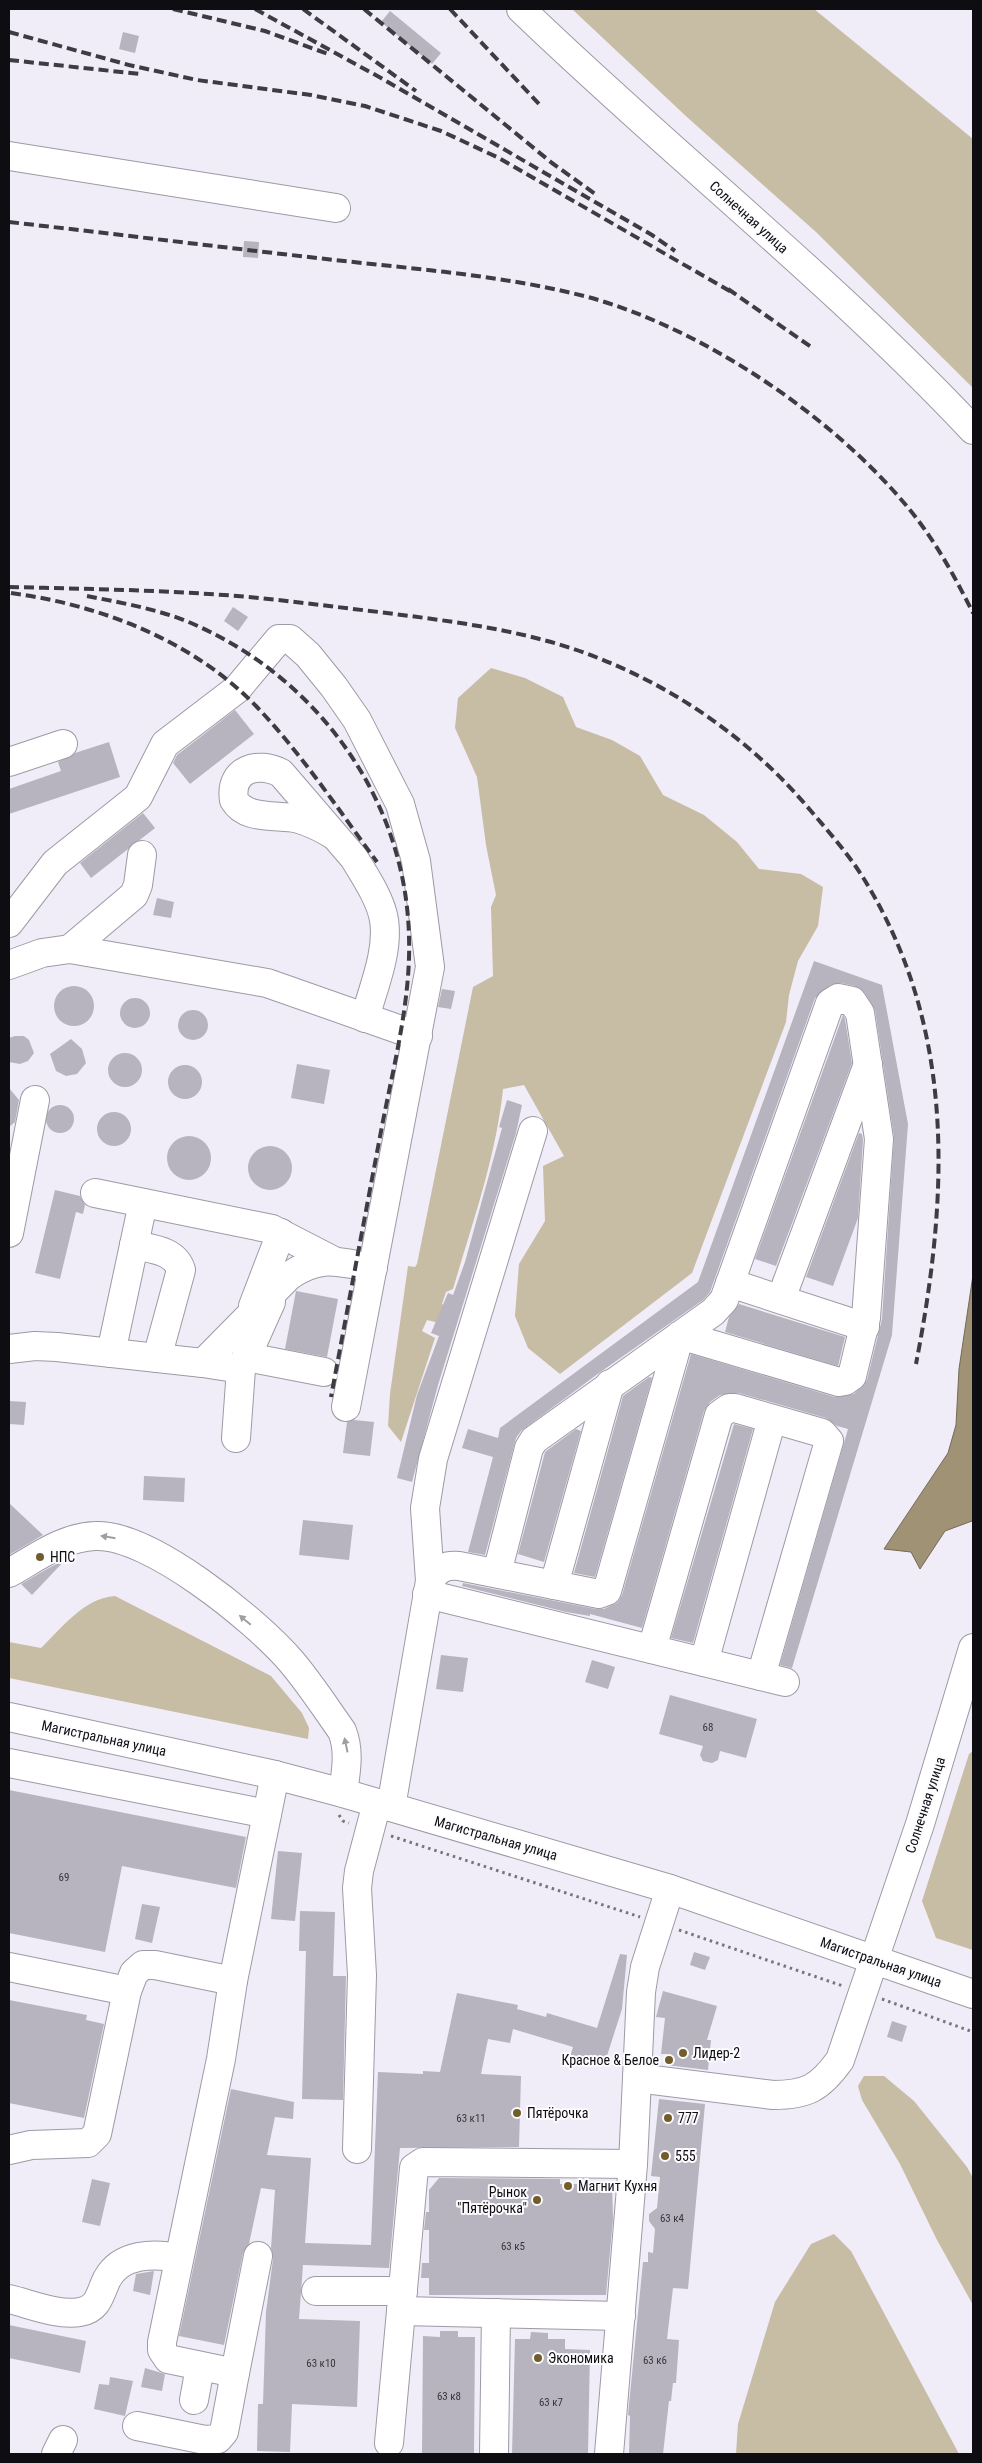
<svg xmlns="http://www.w3.org/2000/svg" width="982" height="2463" font-family="'Roboto Condensed',sans-serif">
<rect width="100%" height="100%" fill="#f0ecf8"/>
<g fill="#c7bca4">
<polygon points="572,9 814,9 973,139 973,388 816,232 688,118"/>
<path d="M 491,668 L 525,678 L 563,697 L 576,727 L 612,740 L 640,756 L 663,795 L 704,815 L 737,842 L 759,869 L 801,874 L 823,887 L 818,926 L 798,961 L 789,995 L 786,1022 L 692,1273 L 560,1374 L 528,1348 L 515,1316 L 519,1264 L 545,1221 L 543,1166 L 564,1156 L 524,1085 L 503,1089 C 496,1157 472,1224 453,1289 L 446,1292 L 442,1304 L 446,1307 L 439,1323 L 427,1320 L 422,1331 L 435,1338 L 401,1442 L 388,1426 L 390,1394 L 408,1266 L 415,1267 L 417,1264 L 473,987 L 493,976 L 491,907 L 496,895 L 486,845 L 477,777 L 455,728 L 458,698 Z"/>
<path d="M 115,1596 L 271,1676 L 302,1713 L 309,1728 L 308,1739 L 9,1678 L 9,1642 L 41,1648 C 63,1627 84,1598 115,1596 Z"/>
<polygon points="973,1751 973,1950 936,1938 922,1901 969,1754"/>
<polygon points="864,2076 884,2076 914,2101 967,2167 973,2178 973,2305 936,2238 900,2164 862,2100 858,2086"/>
<polygon points="834,2234 851,2251 959,2454 736,2454 738,2424 775,2302 811,2244"/>
</g>
<polygon fill="#9f9275" stroke="#746a57" points="973,1275 973,1517 972,1521 945,1531 920,1569 911,1552 884,1549 948,1453 956,1425 959,1369"/>
<g fill="#b7b3bf">
<polygon points="390,11 441,53 432,64 381,22"/>
<polygon points="123,32 139,36 135,53 119,49"/>
<polygon points="244,241 259,242 258,258 243,257"/>
<polygon points="233,607 248,617 238,631 224,621"/>
<polygon points="235,710 254,734 190,784 173,763 177,755"/>
<polygon points="109,742 120,777 9,814 9,789 61,771 58,762 75,753"/>
<polygon points="143,813 155,828 91,878 80,863"/>
<polygon points="157,898 174,902 171,918 153,915"/>
<polygon points="814,961 882,985 908,1124 892,1335 792,1668 780,1665 848,1429 837,1426 826,1418 739,1393 720,1395 710,1402 704,1411 642,1628 590,1614 590,1616 566,1612 462,1586 463,1583 596,1609 604,1609 618,1602 622,1595 691,1354 835,1397 854,1394 867,1380 882,1319 894,1137 875,1010 864,992 855,986 841,983 830,985 815,998 710,1292 703,1300 599,1373 521,1431 516,1438 485,1555 468,1552 493,1457 462,1448 468,1429 498,1438 500,1428 698,1282"/>
<circle cx="74" cy="1006" r="20"/>
<polygon points="442,989 455,991 451,1009 438,1007"/>
<circle cx="135" cy="1013" r="15"/>
<circle cx="193" cy="1025" r="15"/>
<polygon points="843,1015 845,1019 852,1063 776,1266 755,1259"/>
<polygon points="15,1036 24,1036 29,1040 34,1053 28,1061 20,1064 9,1062 9,1038"/>
<polygon points="71,1039 82,1049 86,1063 77,1074 66,1076 56,1071 50,1054"/>
<circle cx="125" cy="1070" r="17"/>
<polygon points="297,1064 330,1070 324,1104 291,1098"/>
<circle cx="185" cy="1082" r="17"/>
<polygon points="9,1088 19,1100 15,1122 9,1127"/>
<polygon points="507,1100 522,1105 516,1133 438,1385 412,1482 397,1478 417,1395 439,1336 431,1333 448,1293 453,1295 465,1262 502,1128 499,1127"/>
<circle cx="60" cy="1119" r="14"/>
<circle cx="114" cy="1129" r="17"/>
<polygon points="859,1133 862,1134 863,1140 858,1218 833,1286 806,1277"/>
<circle cx="189" cy="1158" r="22"/>
<circle cx="270" cy="1168" r="22"/>
<polygon points="55,1190 80,1196 85,1205 83,1214 76,1212 60,1279 35,1273"/>
<polygon points="296,1291 338,1299 327,1357 285,1349"/>
<polygon points="739,1304 845,1337 838,1366 725,1332 729,1317"/>
<polygon points="649,1377 652,1378 595,1577 574,1573 623,1396"/>
<polygon points="9,1401 26,1402 24,1425 9,1424"/>
<polygon points="354,1420 374,1422 370,1456 343,1453 347,1422"/>
<polygon points="734,1424 753,1429 693,1643 671,1638"/>
<polygon points="576,1429 581,1431 544,1562 518,1554 545,1452"/>
<polygon points="144,1476 185,1478 184,1502 143,1500"/>
<polygon points="9,1503 43,1535 9,1555"/>
<polygon points="303,1520 353,1525 349,1560 299,1555"/>
<polygon points="66,1559 32,1595 21,1584 47,1569"/>
<polygon points="441,1655 468,1658 463,1692 436,1689"/>
<polygon points="592,1660 615,1667 608,1689 585,1682"/>
<polygon points="670,1695 757,1719 746,1758 720,1751 718,1760 712,1763 703,1761 700,1755 703,1746 659,1734"/>
<polygon points="9,1790 246,1837 236,1888 122,1866 105,1952 9,1933"/>
<polygon points="278,1851 302,1853 295,1921 271,1919"/>
<polygon points="142,1904 160,1907 152,1943 135,1939"/>
<polygon points="300,1911 335,1912 333,1976 346,1976 343,2100 302,2099 306,1951 299,1951"/>
<polygon points="694,1952 710,1957 705,1970 690,1965"/>
<polygon points="620,1954 627,1955 622,2009 604,2065 570,2057 573,2047 513,2029 510,2043 488,2039 481,2074 521,2076 519,2147 400,2148 389,2268 303,2265 299,2319 360,2321 357,2407 292,2404 290,2452 257,2451 258,2404 263,2404 266,2312 273,2259 271,2248 275,2190 261,2188 249,2244 243,2253 224,2345 179,2336 231,2089 294,2102 293,2119 275,2117 267,2155 311,2158 305,2243 371,2245 378,2072 423,2074 423,2071 440,2072 457,1993 518,2005 517,2009 546,2017 547,2013 597,2028"/>
<polygon points="663,1991 717,2006 707,2040 711,2040 708,2070 666,2065 667,2054 661,2054 665,2018 656,2017"/>
<polygon points="9,2000 87,2015 86,2020 104,2024 84,2118 9,2103"/>
<polygon points="892,2021 907,2026 902,2042 887,2037"/>
<polygon points="659,2099 705,2104 688,2289 673,2288 667,2339 679,2340 676,2383 673,2383 671,2401 669,2401 663,2454 629,2454 630,2416 628,2415 643,2262 648,2262 648,2252 653,2253 655,2229 649,2221 649,2214 657,2208 660,2177 651,2176"/>
<polygon points="439,2178 560,2179 560,2184 612,2184 613,2219 606,2295 429,2295 429,2278 421,2278 422,2263 429,2263 429,2230 424,2230 426,2212 429,2212 429,2190"/>
<polygon points="92,2179 110,2183 100,2226 82,2222"/>
<polygon points="154,2271 150,2295 133,2291 136,2274"/>
<polygon points="9,2325 86,2341 80,2373 9,2358"/>
<polygon points="440,2331 458,2331 458,2337 475,2337 474,2454 422,2454 423,2336 440,2337"/>
<polygon points="531,2332 548,2333 548,2339 565,2339 565,2349 590,2350 588,2454 512,2454 515,2339 530,2339"/>
<polygon points="145,2368 165,2374 162,2391 141,2387"/>
<polygon points="110,2377 133,2381 125,2416 94,2409 99,2384 109,2385"/>
</g>
<g fill="none" stroke-linecap="round" stroke-linejoin="round">
<g stroke="#9d9aa5" stroke-width="30">
<g id="minor">
<path d="M 521,9 C 669,152 832,280 973,430"/>
<polyline points="9,156 336,208"/>
<polyline points="9,762 63,744"/>
<path d="M 335,836 C 324,829 312,823 299,819 C 279,814 246,821 234,800 C 229,769 258,761 281,773 L 354,858 C 365,876 381,900 384,920 C 389,952 373,988 365,1018"/>
<polyline points="9,923 55,863 138,797 165,744 237,689 279,639 290,639 308,655 334,687 357,720 400,804 416,861 430,967 346,1407"/>
<polyline points="70,949 134,895 138,885 142,855"/>
<polyline points="9,965 42,953 70,949 267,983 418,1036"/>
<polyline points="95,1193 272,1229 334,1261"/>
<polyline points="9,1233 35,1100"/>
<path d="M 134,1245 C 151,1249 175,1250 181,1270 L 157,1358"/>
<polyline points="730,1283 865,1327"/>
<polyline points="781,1299 868,1064"/>
<polyline points="253,1306 281,1233"/>
<path d="M 9,1349 L 35,1346 L 57,1347 L 203,1363 L 289,1276 C 320,1254 338,1262 373,1268"/>
<polyline points="111,1353 143,1203"/>
<polyline points="247,1357 324,1372"/>
<polyline points="203,1363 241,1369 236,1438"/>
<polyline points="241,1369 271,1302"/>
<path d="M 9,1573 C 36,1558 63,1537 95,1536 C 149,1533 255,1620 290,1660 C 309,1682 325,1707 342,1731 C 350,1751 346,1771 343,1793"/>
<polyline points="430,1581 425,1508 433,1459 533,1131"/>
<polyline points="554,1585 610,1384"/>
<polyline points="427,1594 785,1682"/>
<polyline points="652,1649 719,1415 729,1408 735,1408 822,1433 829,1441 761,1676"/>
<polyline points="704,1662 772,1419"/>
<polyline points="9,1763 267,1814"/>
<path d="M 391,1807 L 430,1581 C 437,1569 444,1565 459,1566 L 599,1594 L 607,1591 L 680,1335 L 839,1382 L 845,1381 L 852,1376 L 866,1318 L 879,1139 L 860,1013 L 852,1001 L 838,998 L 830,1003 L 724,1300 L 713,1312 L 534,1440 L 529,1448 L 497,1573"/>
<polyline points="9,1967 127,1991"/>
<path d="M 637,2078 L 773,2095 C 807,2095 820,2088 840,2060 L 920,1824 L 973,1648"/>
<polyline points="357,2149 362,1975 357,1888 359,1871 377,1803"/>
<polyline points="9,2150 31,2145 88,2143 97,2134 127,1991 134,1973 143,1965 155,1965 233,1981"/>
<polyline points="258,2256 235,2373 168,2359 162,2350 162,2342 221,2059 233,1981 275,1775"/>
<polyline points="316,2291 403,2291"/>
<path d="M 9,2299 C 30,2304 58,2316 80,2312 C 99,2309 100,2293 107,2279 C 121,2253 154,2253 179,2258"/>
<polyline points="401,2311 621,2316"/>
<polyline points="194,2400 200,2367"/>
<polyline points="137,2426 205,2440 218,2439 224,2432 235,2373"/>
<polyline points="389,2443 414,2168 423,2162 633,2164"/>
<polyline points="56,2454 63,2440"/>
<polyline points="494,2454 496,2313"/>
<polyline points="609,2454 633,2164 641,1992 645,1967 670,1889"/>
</g>
</g>
<g stroke="#9d9aa5" stroke-width="30">
<polyline id="major" points="9,1717 275,1775 343,1793 670,1889 973,1994"/>
</g>
<g stroke="#76747c" stroke-width="3" stroke-dasharray="2.5 4" stroke-linecap="butt">
<polyline points="339,1815 343,1821 349,1823"/>
<polyline points="391,1836 640,1917"/>
<polyline points="679,1930 843,1986"/>
<polyline points="882,1999 973,2032"/>
</g>
<use href="#minor" stroke="#fff" stroke-width="28"/>
<use href="#major" stroke="#fff" stroke-width="28"/>
<g stroke="#3e3c42" stroke-width="4" stroke-dasharray="10 5" stroke-linecap="butt">
<polyline points="173,9 265,31 328,54"/>
<polyline points="255,9 381,78 652,235 675,251"/>
<polyline points="303,9 416,91"/>
<polyline points="364,9 552,163 598,196"/>
<polyline points="450,9 540,105"/>
<polyline points="9,32 129,65 197,80 311,95 365,106 441,131 499,158 733,293"/>
<polyline points="9,60 140,74"/>
<path d="M 9,222 C 115,234 220,247 326,259 C 413,269 503,275 588,297 C 704,329 834,417 910,510 C 936,542 955,577 973,613"/>
<polyline points="728,289 814,349"/>
<path d="M 9,587 C 89,589 169,590 249,597 C 292,601 335,607 379,612 C 449,621 519,629 585,653 C 670,684 746,736 805,804 C 827,830 850,855 867,884 C 957,1034 948,1199 916,1364"/>
<path d="M 11,593 C 100,605 192,640 256,706 C 301,753 338,809 377,862"/>
<path d="M 87,596 C 122,603 158,609 191,623 C 317,677 406,799 409,937 C 411,1000 394,1064 382,1126 C 365,1216 348,1306 331,1397"/>
</g>
</g>
<defs><path id="oneway-solid" d="M-6-.8H1V-3.2L6.5 0L1 3.2V.8H-6Z" transform="scale(1.25)"/></defs>
<g fill="#9f9ea0">
<use href="#oneway-solid" transform="translate(108 1537) rotate(-171)"/>
<use href="#oneway-solid" transform="translate(245 1620) rotate(-140)"/>
<use href="#oneway-solid" transform="translate(346 1745) rotate(-102)"/>
</g>
<g fill="#715d2c" stroke="#fcfbfe" stroke-width="2">
<circle cx="40" cy="1557" r="5"/>
<circle cx="683" cy="2053" r="5"/>
<circle cx="669" cy="2060" r="5"/>
<circle cx="517" cy="2113" r="5"/>
<circle cx="668" cy="2118" r="5"/>
<circle cx="665" cy="2156" r="5"/>
<circle cx="568" cy="2186" r="5"/>
<circle cx="537" cy="2200" r="5"/>
<circle cx="538" cy="2358" r="5"/>
</g>
<g text-anchor="middle" stroke-width="4" stroke-linejoin="round" paint-order="stroke">
<g font-size="11" fill="#38363c">
<text x="708" y="1731">68</text>
<text x="64" y="1881">69</text>
<text x="471" y="2122">63 к11</text>
<text x="672" y="2222">63 к4</text>
<text x="513" y="2250">63 к5</text>
<text x="655" y="2364">63 к6</text>
<text x="321" y="2367">63 к10</text>
<text x="449" y="2400">63 к8</text>
<text x="551" y="2406">63 к7</text>
</g>
<g font-size="14" fill="#0e0d11" stroke="#fcfbfe">
<text transform="translate(749 217) rotate(42)" y="5">Солнечная улица</text>
<text transform="translate(104 1738) rotate(12)" y="5">Магистральная улица</text>
<text transform="translate(925 1805) rotate(-72)" y="5">Солнечная улица</text>
<text transform="translate(496 1838) rotate(16)" y="5">Магистральная улица</text>
<text transform="translate(881 1962) rotate(19)" y="5">Магистральная улица</text>
</g>
<g font-size="14" fill="#0e0d11" stroke="#fcfbfe" text-anchor="start">
<text x="50" y="1562">НПС</text>
<text x="693" y="2058">Лидер-2</text>
<text x="659" y="2065" text-anchor="end">Красное &amp; Белое</text>
<text x="527" y="2118">Пятёрочка</text>
<text x="678" y="2123">777</text>
<text x="675" y="2161">555</text>
<text x="578" y="2191">Магнит Кухня</text>
<text x="527" y="2197" text-anchor="end">Рынок<tspan x="527" dy="16">"Пятёрочка"</tspan></text>
<text x="548" y="2363">Экономика</text>
</g>
</g>
<rect width="982" height="2463" fill="none" stroke="#0e0d11" stroke-width="20"/>
</svg>
